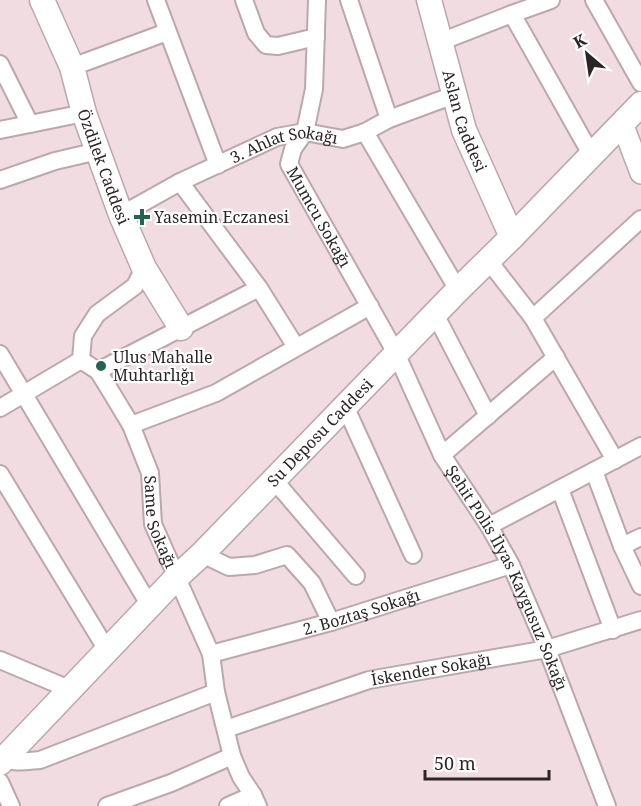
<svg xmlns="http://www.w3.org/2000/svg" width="641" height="806" font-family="'Noto Serif',serif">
<rect width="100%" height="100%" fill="#f0dce1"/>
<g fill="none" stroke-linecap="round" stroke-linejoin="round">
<g stroke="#bba8ad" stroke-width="20">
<g id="minor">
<polyline points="156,0 218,165"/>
<polyline points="244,0 256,33 266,45 278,46 316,37"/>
<path id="s1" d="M 317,0 L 314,89 L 305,132 L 293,149 L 289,164 L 396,353 L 442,455 L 489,526 L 511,565 L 547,649 L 607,806"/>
<polyline points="349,0 389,119"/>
<polyline points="551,0 512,14 591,154"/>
<polyline points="594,0 641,83"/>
<polyline points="440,42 512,14"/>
<polyline points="0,64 30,124 84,113"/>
<polyline points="72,67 167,32"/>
<polyline points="0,130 30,124"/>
<polyline points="365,132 458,290"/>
<polyline points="0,180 55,161 98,151"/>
<polyline points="180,182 259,288 296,347"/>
<path id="s2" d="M 121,215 L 180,182 L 277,137 L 305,132 L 343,139 L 365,132 L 389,119 L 454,95"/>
<polyline points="488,260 533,318 615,460"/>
<path id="s3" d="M 144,268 L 135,286 L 97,314 L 83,336 L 81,360 L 98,371 L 108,387 L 131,425 L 150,473 L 153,524 L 211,654 L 216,692 L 232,756 L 241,777 L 253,795 L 258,806"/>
<polyline points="435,314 488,416"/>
<polyline points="533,318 641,219"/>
<polyline points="0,354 150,606"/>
<polyline points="98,371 259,288"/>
<polyline points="345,406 413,555"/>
<polyline points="0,408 81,360"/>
<polyline points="131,425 216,393 370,306"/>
<polyline points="442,455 556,357"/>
<polyline points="594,471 622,546 641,586"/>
<polyline points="0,474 107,650"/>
<polyline points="274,480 356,576"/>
<polyline points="560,489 613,630"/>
<polyline points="489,526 641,446"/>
<polyline points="622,546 641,537"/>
<polyline points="202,554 229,567 255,565 287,555 312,583 331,622"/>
<path id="s4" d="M 211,654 L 331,622 L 511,565"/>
<polyline points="0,660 69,689"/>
<path id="s5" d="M 226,729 L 369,680 L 547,649 L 641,620"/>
<path d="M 0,754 C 10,765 26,761 40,760 L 216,692"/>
<polyline points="0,782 11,806"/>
<polyline points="107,806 171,783 232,756"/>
<polyline points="228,806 253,795"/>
</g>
</g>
<g stroke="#bba8ad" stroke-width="24">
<polyline id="tertiary" points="622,123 641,173"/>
</g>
<g stroke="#bba8ad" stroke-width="27">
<g id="secondary">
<path id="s6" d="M 42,0 L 72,67 L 84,113 L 121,215 L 144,268 L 181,328"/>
<path id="s7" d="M 429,0 L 464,130 L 512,237"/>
<path id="s8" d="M 0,763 L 177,577 L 202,554 L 458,290 L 512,237 L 641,104"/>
</g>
</g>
<use href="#minor" stroke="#fff" stroke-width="16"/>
<use href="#tertiary" stroke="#fff" stroke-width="21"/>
<use href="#secondary" stroke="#fff" stroke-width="24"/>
</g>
<g fill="#226352" stroke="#fff" stroke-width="2">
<path d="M139 208h6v6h6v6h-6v6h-6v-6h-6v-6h6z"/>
<circle cx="101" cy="366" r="6"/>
</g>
<g text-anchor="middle" stroke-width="4.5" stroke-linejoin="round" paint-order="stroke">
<g font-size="16" fill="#2c2527" stroke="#fff">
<text dy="6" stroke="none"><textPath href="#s7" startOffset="126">Aslan Caddesi</textPath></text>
<text dy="6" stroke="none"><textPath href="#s2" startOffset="180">3. Ahlat Sokağı</textPath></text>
<text dy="6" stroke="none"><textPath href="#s6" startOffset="178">Özdilek Caddesi</textPath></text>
<text dy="6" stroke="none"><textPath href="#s1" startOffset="230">Mumcu Sokağı</textPath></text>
<text dy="6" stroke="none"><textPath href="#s8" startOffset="460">Su Deposu Caddesi</textPath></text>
<text dy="6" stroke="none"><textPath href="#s3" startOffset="303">Same Sokağı</textPath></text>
<text dy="6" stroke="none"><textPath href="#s1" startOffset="638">Şehit Polis İlyas Kaygusuz Sokağı</textPath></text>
<text dy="6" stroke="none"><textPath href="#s4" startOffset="156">2. Boztaş Sokağı</textPath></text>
<text dy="6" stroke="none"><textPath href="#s5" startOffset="214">İskender Sokağı</textPath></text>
</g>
<g font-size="16" fill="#2c2527" stroke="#fff" text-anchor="start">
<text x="154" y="223">Yasemin Eczanesi</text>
<text x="113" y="363">Ulus Mahalle<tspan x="113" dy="18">Muhtarlığı</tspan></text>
</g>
</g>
<g transform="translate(587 54) rotate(331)" stroke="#ffffff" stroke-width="4.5" paint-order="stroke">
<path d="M0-4.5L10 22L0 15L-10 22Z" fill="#2c2527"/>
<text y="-9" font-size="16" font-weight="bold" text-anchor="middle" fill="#2c2527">K</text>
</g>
<path d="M425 770v9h124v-9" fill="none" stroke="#2c2527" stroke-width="3"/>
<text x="434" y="770" font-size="18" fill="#2c2527" stroke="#ffffff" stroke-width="4.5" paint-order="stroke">50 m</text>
</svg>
